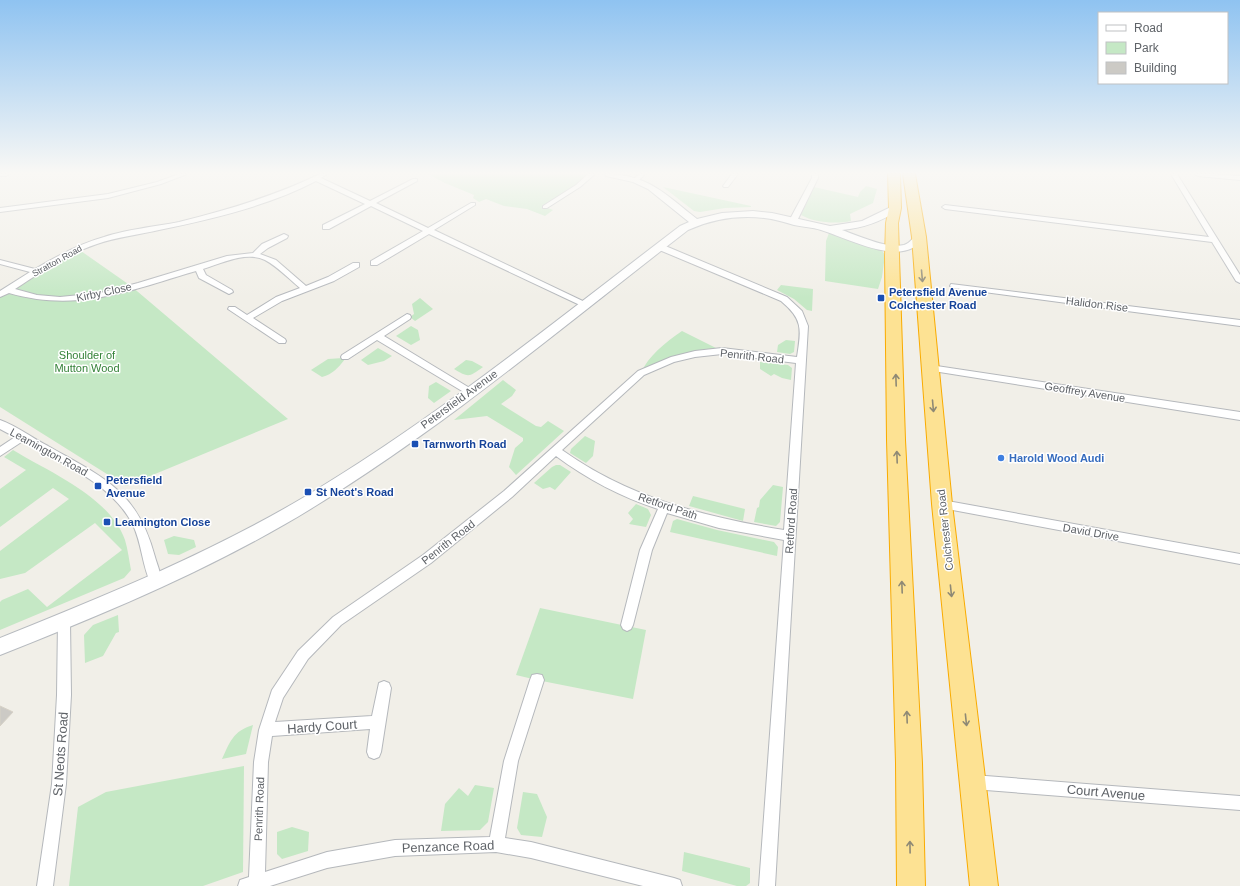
<svg xmlns="http://www.w3.org/2000/svg" width="1240" height="886" font-family="Arial,sans-serif">
<rect width="100%" height="100%" fill="#f1efe8"/>
<g fill="#c5e8c5">
<polygon points="428,174 586,174 591,175 545,207 553,210 545,216 527,209 504,206 486,199 479,202 473,198 474,195 445,183"/>
<path d="M 866,186 L 877,189 L 873,203 L 850,214 L 851,221 C 836,224 815,223 801,215 L 814,187 L 858,197 L 860,192 Z"/>
<polygon points="663,187 751,206 751,207 725,208 700,212 694,211"/>
<polygon points="829,233 881,249 885,255 882,277 878,289 825,281 826,241"/>
<polygon points="79,248 81,251 131,286 288,419 126,486 0,407 0,295"/>
<polygon points="781,285 813,289 812,311 807,310 794,299 777,290"/>
<polygon points="420,298 433,309 415,321 410,317 414,314 412,304"/>
<polygon points="411,326 418,330 420,340 411,345 396,336"/>
<path d="M 682,331 L 722,351 L 695,354 L 641,373 C 648,356 666,342 682,331 Z"/>
<polygon points="786,340 795,341 794,352 790,354 777,352 778,345"/>
<polygon points="378,348 392,356 384,361 368,365 361,360"/>
<path d="M 343,358 L 345,359 C 338,368 333,374 322,377 L 311,370 L 328,359 Z"/>
<path d="M 466,360 L 472,361 L 483,367 C 469,377 469,378 454,369 Z"/>
<polygon points="760,362 788,365 792,368 791,380 782,378 774,374 771,376 760,369"/>
<polygon points="503,380 516,390 512,396 501,404 536,426 541,427 548,421 564,431 516,475 509,467 515,448 523,441 523,438 487,416 454,420"/>
<polygon points="436,382 451,391 434,403 428,398 429,386"/>
<polygon points="585,436 595,441 593,456 586,463 570,453 571,449"/>
<path d="M 13,450 C 49,472 110,497 125,540 C 128,550 129,560 131,570 L 124,578 L 0,630 L 0,602 L 2,600 L 28,589 L 47,607 L 122,550 L 95,523 L 25,573 L 0,579 L 0,551 L 69,499 L 53,488 L 0,527 L 0,489 L 26,470 L 4,457 Z"/>
<polygon points="556,465 560,465 571,472 555,490 550,487 543,489 534,483 552,467"/>
<polygon points="773,485 783,487 780,522 776,526 754,522 757,508 759,507 760,500"/>
<polygon points="693,496 745,509 743,521 689,506"/>
<polygon points="636,504 648,509 651,515 646,527 629,524 633,519 628,513"/>
<polygon points="677,519 717,530 774,542 778,547 777,556 670,532 673,521"/>
<polygon points="174,536 194,540 196,547 179,555 168,554 164,540"/>
<polygon points="540,608 646,630 633,699 537,680 516,675"/>
<polygon points="118,615 119,632 116,633 103,656 85,663 84,635 93,625"/>
<path d="M 253,725 L 246,754 L 222,759 C 230,742 233,731 253,725 Z"/>
<polygon points="244,766 243,872 203,886 69,886 78,807 106,792"/>
<polygon points="475,785 494,788 488,822 480,830 441,831 445,804 459,788 468,796"/>
<polygon points="523,792 537,794 547,817 542,837 521,835 517,828"/>
<polygon points="292,827 309,832 308,851 282,859 277,854 277,832"/>
<polygon points="684,852 750,868 750,883 746,886 737,886 682,871"/>
</g>
<polygon fill="#cccac5" stroke="#d6d1c6" points="0,706 13,712 0,726"/>
<g fill="none" stroke-linecap="round" stroke-linejoin="round">
<g stroke="#b5b8bc" stroke-width="2">
<g id="street">
<polygon points="0,174 9,174 6,176 0,176"/>
<polygon points="179,174 187,174 161,184 108,198 0,212 0,208 108,194 157,182"/>
<path d="M 320,174 L 327,174 L 321,178 L 370,201 L 413,179 L 417,179 L 417,181 L 376,203 L 428,228 L 471,203 L 475,203 L 475,205 L 434,230 L 589,304 L 588,306 L 582,306 L 429,234 L 377,265 L 371,265 L 371,261 L 423,231 L 371,206 L 329,229 L 323,229 L 323,225 L 365,204 L 316,181 C 268,206 212,219 159,230 C 138,235 117,237 97,244 C 67,254 41,272 15,289 L 37,295 L 60,297 L 100,293 L 138,283 L 227,256 L 253,253 L 262,244 L 284,234 L 288,236 L 287,238 L 268,248 L 260,254 L 276,260 L 306,286 L 328,277 L 353,263 L 359,263 L 359,267 L 334,281 L 282,301 L 253,318 L 285,339 L 286,341 L 285,343 L 279,343 L 228,309 L 229,307 L 235,307 L 247,315 L 276,297 L 300,288 C 289,279 278,267 265,260 C 246,251 222,263 203,269 L 206,275 L 232,290 L 233,292 L 229,294 L 199,278 L 196,271 C 131,290 78,313 9,293 L 0,297 L 0,291 L 30,272 L 0,264 L 0,260 L 35,269 C 57,256 79,244 104,237 C 128,229 154,227 179,222 C 227,210 275,196 320,174 Z"/>
<polygon points="588,174 595,174 580,187 547,208 543,208 543,206 576,185"/>
<polygon points="639,174 645,174 638,181 634,181 633,180"/>
<polygon points="732,174 738,174 728,187 724,187 723,186"/>
<polygon points="812,174 818,174 818,178 797,221 793,223 790,223 789,221 812,178"/>
<polygon points="1171,174 1177,174 1240,275 1240,283 1236,281 1212,242 945,209 942,207 945,205 1209,237"/>
<polygon points="1195,174 1215,174 1240,176 1240,180 1198,176"/>
<path d="M 657,245 L 663,245 L 787,297 L 802,311 L 808,326 L 775,886 L 759,886 L 784,540 L 719,528 L 667,513 L 652,550 L 633,625 L 631,629 L 627,631 L 623,629 L 621,625 L 640,550 L 658,509 C 621,497 587,479 556,456 L 512,497 L 431,563 L 341,625 L 308,659 L 283,698 L 275,722 L 372,716 L 379,683 L 384,681 L 389,683 L 391,688 L 381,752 L 379,757 L 374,759 L 369,757 L 367,752 L 370,729 L 272,736 L 268,762 L 265,872 L 327,852 L 395,840 L 490,837 L 504,761 L 530,680 L 532,675 L 537,674 L 542,675 L 544,680 L 518,761 L 505,838 L 531,842 L 674,878 L 680,880 L 682,886 L 643,886 L 531,858 L 496,852 L 395,856 L 327,868 L 270,886 L 238,886 L 240,880 L 249,877 L 254,762 L 259,730 L 272,690 L 298,651 L 333,617 L 423,555 L 504,491 L 638,371 L 671,357 L 695,351 L 722,348 L 797,357 C 801,330 804,320 781,301 L 657,249 ZM 722,354 L 796,363 L 784,530 C 705,517 629,498 562,450 L 644,375 L 674,362 L 695,357 Z"/>
<polygon points="951,284 1240,320 1240,326 954,288 950,286"/>
<polygon points="407,314 410,315 411,317 410,319 384,336 473,390 475,392 473,394 467,394 377,340 348,359 342,359 341,357 342,355"/>
<polygon points="930,365 1240,412 1240,420 927,370 925,368 927,366"/>
<path d="M 0,420 C 17,426 32,438 48,446 C 104,478 137,490 155,557 C 157,565 163,576 159,584 L 155,585 L 151,584 C 142,565 142,544 133,525 C 112,483 62,464 23,441 L 0,456 L 0,447 L 15,437 L 0,429 Z"/>
<polygon points="942,500 1240,554 1240,564 942,508 938,507 937,504 938,501"/>
<polygon points="64,615 68,617 70,621 71,695 66,784 53,886 37,886 52,784 57,695 58,621 60,617"/>
<polygon points="973,775 1240,796 1240,810 973,789 968,787 966,782 968,777"/>
</g>
</g>
<g stroke="#b6babf" stroke-width="2">
<path id="secondary" d="M 605,174 C 648,174 665,194 697,219 L 722,213 L 753,211 L 772,213 L 830,226 L 862,221 L 895,205 L 900,208 L 898,210 C 881,222 863,228 842,230 C 859,236 887,249 904,245 C 911,243 913,236 919,234 L 924,237 C 905,270 848,238 821,230 C 812,227 803,227 794,225 C 784,222 774,219 764,218 C 737,215 713,219 688,230 C 566,324 448,424 317,505 C 219,566 107,613 0,655 L 0,638 C 104,596 209,554 306,496 C 438,417 558,319 680,226 L 689,222 L 648,189 L 633,182 L 606,176 Z"/>
</g>
<g stroke="#f9ab00" stroke-width="2">
<g id="highway">
<polygon points="888,174 900,174 901,208 898,223 899,256 905,440 922,763 925,886 897,886 896,763 887,440 885,256 886,223 889,208"/>
<polygon points="903,174 915,174 926,237 952,504 998,886 970,886 932,504 912,237"/>
</g>
</g>
<use href="#street" fill="#fff" fill-rule="evenodd"/>
<use href="#secondary" fill="#fff" fill-rule="evenodd"/>
<use href="#highway" fill="#fde293" fill-rule="evenodd"/>
</g>
<defs><path id="oneway-shaft" d="M-6 0H5M1.5-3L5.5 0L1.5 3" fill="none" stroke-width="1.6" stroke-linecap="round" stroke-linejoin="round"/></defs>
<g stroke="#8e8975">
<use href="#oneway-shaft" transform="translate(922 276) rotate(85)"/>
<use href="#oneway-shaft" transform="translate(896 380) rotate(-92)"/>
<use href="#oneway-shaft" transform="translate(933 406) rotate(85)"/>
<use href="#oneway-shaft" transform="translate(897 457) rotate(-92)"/>
<use href="#oneway-shaft" transform="translate(902 587) rotate(-92)"/>
<use href="#oneway-shaft" transform="translate(951 591) rotate(84)"/>
<use href="#oneway-shaft" transform="translate(907 717) rotate(-92)"/>
<use href="#oneway-shaft" transform="translate(966 720) rotate(84)"/>
<use href="#oneway-shaft" transform="translate(910 847) rotate(-91)"/>
</g>
<linearGradient id="sky" x2="0" y2="1"><stop stop-color="#8fc3f1"/><stop offset="0.58" stop-color="#f9f8f5"/><stop offset="1" stop-color="#f9f8f5" stop-opacity="0"/></linearGradient>
<rect width="1240" height="298" fill="url(#sky)"/>
<g fill="#1a4fb4" stroke="#fff" stroke-width="1.5">
<rect x="877" y="294" width="8" height="8" rx="2"/>
<rect x="411" y="440" width="8" height="8" rx="2"/>
<rect x="94" y="482" width="8" height="8" rx="2"/>
<rect x="304" y="488" width="8" height="8" rx="2"/>
<rect x="103" y="518" width="8" height="8" rx="2"/>
</g>
<circle fill="#3f7fe0" stroke="#fff" stroke-width="1.5" cx="1001" cy="458" r="4"/>
<g text-anchor="middle" stroke-width="3" stroke-linejoin="round" paint-order="stroke">
<g font-size="9" fill="#5f6368" stroke="#fff">
<text transform="translate(57 261) rotate(-29)" y="3">Stratton Road</text>
</g>
<g font-size="11" fill="#5f6368" stroke="#fff">
<text transform="translate(104 292) rotate(-12)" y="4">Kirby Close</text>
<text transform="translate(1097 304) rotate(7)" y="4">Halidon Rise</text>
<text transform="translate(752 356) rotate(6)" y="4">Penrith Road</text>
<text transform="translate(1085 392) rotate(9)" y="4">Geoffrey Avenue</text>
<text transform="translate(459 399) rotate(-36)" y="4">Petersfield Avenue</text>
<text transform="translate(49 452) rotate(29)" y="4">Leamington Road</text>
<text transform="translate(668 506) rotate(19)" y="4">Retford Path</text>
<text transform="translate(791 521) rotate(-86)" y="4">Retford Road</text>
<text transform="translate(945 530) rotate(-96)" y="4">Colchester Road</text>
<text transform="translate(1091 532) rotate(10)" y="4">David Drive</text>
<text transform="translate(448 542) rotate(-38)" y="4">Penrith Road</text>
<text transform="translate(259 809) rotate(-88)" y="4">Penrith Road</text>
</g>
<g font-size="11" font-weight="bold" fill="#164399" stroke="#fff" text-anchor="start">
<text x="889" y="296">Petersfield Avenue<tspan x="889" dy="13">Colchester Road</tspan></text>
<text x="423" y="448">Tarnworth Road</text>
<text x="106" y="484">Petersfield<tspan x="106" dy="13">Avenue</tspan></text>
<text x="316" y="496">St Neot's Road</text>
<text x="115" y="526">Leamington Close</text>
</g>
<g font-size="11" fill="#348238" stroke="#fff">
<text x="87" y="359">Shoulder of<tspan x="87" dy="13">Mutton Wood</tspan></text>
</g>
<g font-size="11" font-weight="bold" fill="#366cbe" stroke="#fff" text-anchor="start">
<text x="1009" y="462">Harold Wood Audi</text>
</g>
<g font-size="13" fill="#5f6368" stroke="#fff">
<text transform="translate(322 726) rotate(-4)" y="5">Hardy Court</text>
<text transform="translate(60 754) rotate(-86)" y="5">St Neots Road</text>
<text transform="translate(1106 792) rotate(5)" y="5">Court Avenue</text>
<text transform="translate(448 846) rotate(-2)" y="5">Penzance Road</text>
</g>
</g>
<rect x="1098" y="12" width="130" height="72" fill="#ffffff" stroke="#bfc1c3"/>
<rect x="1106" y="25" width="20" height="6" fill="#ffffff" stroke="#bfc1c3"/>
<text x="1134" y="32" font-size="12" fill="#5f6368">Road</text>
<rect x="1106" y="42" width="20" height="12" fill="#c5e8c5" stroke="#bfc1c3"/>
<text x="1134" y="52" font-size="12" fill="#5f6368">Park</text>
<rect x="1106" y="62" width="20" height="12" fill="#cccac5" stroke="#bfc1c3"/>
<text x="1134" y="72" font-size="12" fill="#5f6368">Building</text>
</svg>
